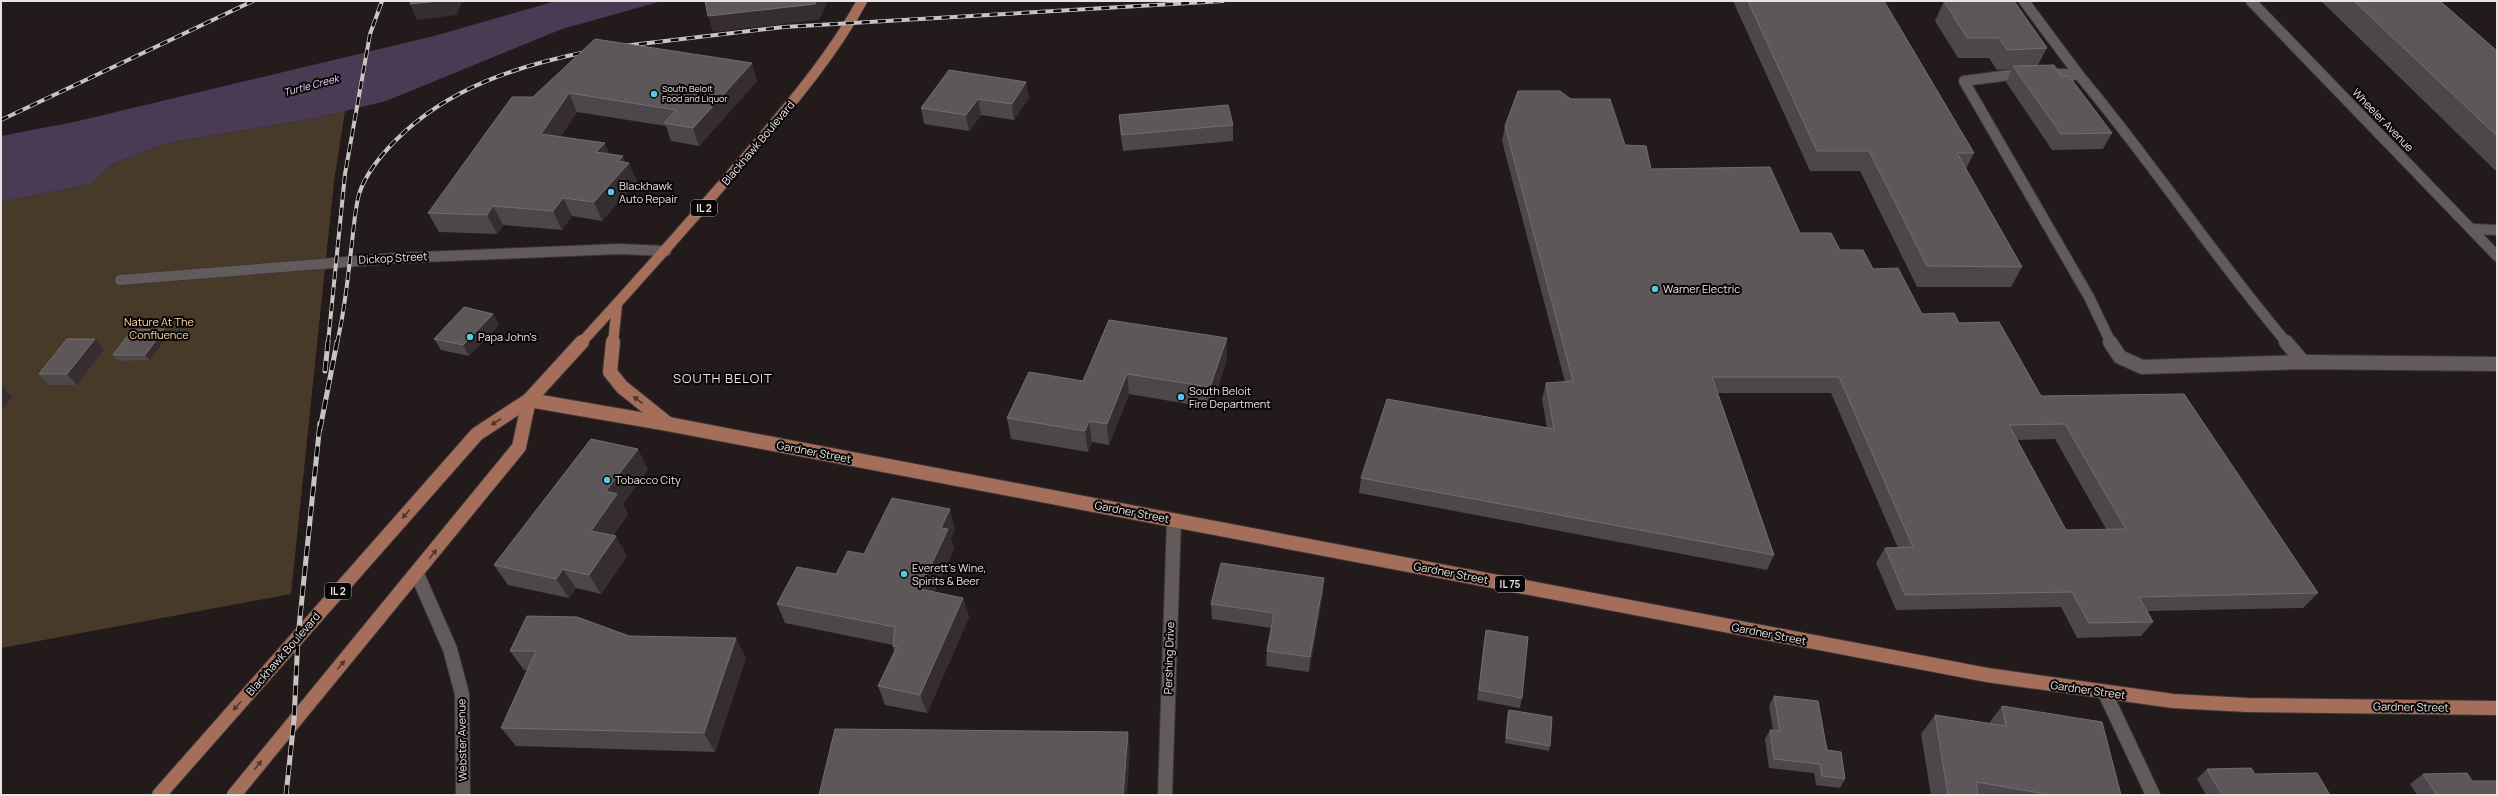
<svg xmlns="http://www.w3.org/2000/svg" width="2498" height="796" font-family="Manrope,sans-serif">
<rect width="100%" height="100%" fill="#221a1b"/>
<polygon fill="#483a29" points="345,111 334,182 291,594 1,648 1,202 92,184 114,163 168,143 312,119"/>
<polygon fill="#483b53" points="556,1 662,1 562,29 386,101 312,119 168,143 114,163 92,184 1,202 1,136 74,122 434,36"/>
<g fill="none" stroke-linecap="round" stroke-linejoin="round">
<g stroke="#3c3737" stroke-width="12">
<g id="minor-far1">
<polyline points="2024,1 2079,75"/>
<polyline points="2251,1 2497,256"/>
<polyline points="2025,73 1964,81 2089,297 2111,343"/>
<path d="M 2043,73 L 2079,75 C 2152,162 2214,257 2287,343"/>
<polyline points="2471,229 2497,230"/>
<polyline points="120,280 396,258 619,249 666,251"/>
</g>
</g>
<g stroke="#3c3737" stroke-width="16">
<g id="minor">
<polyline points="2110,342 2120,357 2142,367 2303,362 2497,364"/>
<polyline points="2286,342 2303,362"/>
<polyline points="417,574 450,649 462,694 463,795"/>
<polyline points="2105,693 2153,795"/>
<polyline points="1165,795 1174,520"/>
</g>
</g>
<g stroke="#3c3737" stroke-width="12">
<g id="major-far1">
<path d="M 581,343 C 637,282 692,220 746,157 C 788,107 831,58 862,1"/>
<polyline points="613,343 617,305"/>
</g>
</g>
<g stroke="#3c3737" stroke-width="16">
<g id="major">
<polyline points="613,342 610,372 622,387 667,423"/>
<polyline points="529,400 668,424 1987,675 2173,701 2247,705 2497,708"/>
<polyline points="159,795 477,434 529,400 582,342"/>
<polyline points="234,795 519,447 529,400"/>
</g>
</g>
<use href="#minor-far1" stroke="#635a5b" stroke-width="10"/>
<use href="#minor" stroke="#635a5b" stroke-width="14"/>
<use href="#major-far1" stroke="#a46e5a" stroke-width="10"/>
<use href="#major" stroke="#a46e5a" stroke-width="14"/>
<g stroke="#c9c4c4" stroke-width="4">
<g id="rail-far1">
<polyline points="623,46 784,27 1223,1"/>
<polyline points="1,120 253,1"/>
<polyline points="328,343 345,174 370,34 382,1"/>
<path d="M 337,343 C 345,310 348,276 352,242 C 354,226 355,209 359,194 C 366,173 381,155 396,140 C 449,87 520,65 591,51"/>
</g>
</g>
<g stroke="#c9c4c4" stroke-width="5">
<g id="rail">
<polyline points="325,371 328,342"/>
<polyline points="320,429 337,342"/>
<polyline points="286,795 294,720 298,637 320,423"/>
</g>
</g>
<use href="#rail-far1" stroke="#090607" stroke-width="2.5" stroke-dasharray="8" stroke-linecap="butt"/>
<use href="#rail" stroke="#090607" stroke-width="3.5" stroke-dasharray="10" stroke-linecap="butt"/>
</g>
<g fill="#4d464a" fill-rule="evenodd">
<polygon points="1733,1 1884,1 1974,153 1966,169 2022,267 2011,287 1917,287 1860,171 1810,171"/>
<polygon points="1944,1 2047,48 2038,65 2061,76 2112,133 2103,149 2052,150 2006,82 2012,69 1997,70 1989,58 1958,58 1935,21"/>
<polygon points="2321,1 2440,1 2497,51 2497,172"/>
<polygon points="595,39 757,81 699,146 671,141 666,126 577,112 560,137 609,154 625,162 637,181 602,221 572,216 562,230 503,225 497,234 439,232 428,213 533,97"/>
<polygon points="1026,82 1029,98 1014,120 981,115 969,131 924,124 921,108"/>
<polygon points="1119,115 1233,125 1233,141 1123,151 1120,131"/>
<path d="M 1505,126 L 1625,145 L 1651,169 L 1840,250 L 1873,269 L 1922,314 L 1959,323 L 2041,396 L 2318,593 L 2303,608 L 2148,611 L 2153,622 L 2141,636 L 2077,638 L 2061,607 L 1896,610 L 1876,563 L 1885,548 L 1898,548 L 1831,393 L 1718,393 L 1774,555 L 1767,570 L 1359,493 L 1361,478 L 1547,428 L 1542,399 L 1546,383 L 1565,382 L 1502,141 ZM 2055,439 L 2106,529 L 2066,530 L 2017,440 Z"/>
<polygon points="493,314 499,325 469,356 441,350 434,339"/>
<polygon points="1109,320 1227,359 1211,408 1129,394 1109,445 1092,442 1088,452 1011,439 1007,418 1083,381"/>
<polygon points="164,329 169,335 150,360 118,361 113,355"/>
<polygon points="95,339 104,350 77,385 49,385 39,374"/>
<polygon points="648,469 623,504 628,514 613,536 627,556 601,594 576,588 569,598 508,585 494,565"/>
<polygon points="955,529 951,538 954,549 934,592 963,598 969,617 927,713 885,705 878,686 894,651 893,645 785,623 777,604 836,574 864,554"/>
<polygon points="1323,594 1309,672 1266,666 1267,651 1271,628 1212,619 1211,604"/>
<polygon points="1486,630 1522,698 1520,708 1477,700 1484,640"/>
<polygon points="629,636 746,658 715,752 516,746 501,728 527,670 524,670 510,651"/>
<polygon points="1774,696 1827,750 1845,779 1840,788 1816,785 1814,773 1769,768 1765,739 1770,730 1773,731 1769,706"/>
<polygon points="2002,706 2121,795 1931,795 1921,734 1935,715 1989,723"/>
<polygon points="1509,710 1550,746 1549,751 1505,743 1507,715"/>
<polygon points="2207,769 2255,774 2330,795 2206,795 2197,779"/>
<polygon points="2423,774 2472,781 2497,795 2417,795 2410,784"/>
</g>
<g fill="#352d30">
<polygon points="440,1 462,1 457,15 417,20 410,4"/>
<polygon points="816,1 828,1 819,20 713,32 708,16"/>
<polygon points="752,63 757,81 699,146 693,128"/>
<polygon points="1026,82 1029,98 1014,120 1012,104"/>
<polygon points="569,93 577,112 550,153 541,134"/>
<polygon points="978,99 981,115 969,131 966,115"/>
<polygon points="605,143 612,161 596,152"/>
<polygon points="623,156 626,165 629,163 637,181 602,221 594,202 618,161"/>
<polygon points="563,198 572,216 562,230 553,211"/>
<polygon points="493,206 503,225 497,234 487,215"/>
<polygon points="493,314 499,325 469,356 463,345"/>
<polygon points="164,329 169,335 150,360 145,355"/>
<polygon points="1227,338 1227,359 1211,408 1210,387"/>
<polygon points="95,339 104,350 77,385 67,374"/>
<polygon points="1127,374 1129,394 1109,445 1107,424"/>
<polygon points="1,386 2,386 12,397 1,410"/>
<polygon points="1089,421 1092,442 1088,452 1085,431"/>
<polygon points="638,449 648,469 623,504 628,514 602,551 591,531 606,491"/>
<polygon points="950,509 955,529 951,538 954,549 926,609 920,589 941,528"/>
<polygon points="616,536 627,556 601,594 589,575"/>
<polygon points="563,569 576,588 569,598 556,579"/>
<polygon points="1324,578 1323,594 1309,672 1310,657"/>
<polygon points="963,598 969,617 927,713 920,695"/>
<polygon points="736,638 746,658 715,752 704,733"/>
<polygon points="1128,732 1130,750 1127,795 1123,795"/>
</g>
<g fill="#5e575a" stroke="#736d70" fill-rule="evenodd">
<polygon points="411,1 440,1 410,4"/>
<polygon points="705,1 816,1 815,4 708,16"/>
<polygon points="1748,1 1884,1 1974,153 1957,153 2022,267 1927,266 1869,151 1817,151"/>
<polygon points="1944,1 2014,1 2047,48 2007,50 1999,38 1967,38"/>
<polygon points="2354,1 2440,1 2497,51 2497,136"/>
<polygon points="595,39 752,63 693,128 664,123 676,110 569,93 541,134 605,143 596,152 623,156 618,161 629,163 594,202 563,198 553,211 493,206 487,215 428,213 512,97 533,97"/>
<polygon points="2054,65 2061,76 2069,76 2112,133 2061,134 2013,66"/>
<polygon points="949,70 1026,82 1012,104 978,99 966,115 921,108"/>
<path d="M 1518,91 L 1560,91 L 1571,99 L 1610,99 L 1625,145 L 1646,146 L 1651,169 L 1770,167 L 1800,233 L 1831,233 L 1840,250 L 1863,250 L 1873,269 L 1898,268 L 1922,314 L 1954,313 L 1959,323 L 1999,322 L 2041,396 L 2184,394 L 2318,593 L 2139,597 L 2153,622 L 2089,623 L 2072,592 L 1905,595 L 1885,548 L 1913,547 L 1839,377 L 1712,377 L 1774,555 L 1361,478 L 1387,399 L 1554,429 L 1546,383 L 1573,381 L 1505,126 ZM 2065,424 L 2126,529 L 2066,530 L 2009,425 Z"/>
<polygon points="1228,105 1233,125 1122,135 1119,115"/>
<polygon points="464,307 493,314 463,345 434,339"/>
<polygon points="1109,320 1227,338 1210,387 1127,374 1107,424 1089,421 1085,431 1007,418 1029,372 1083,381"/>
<polygon points="164,329 145,355 113,355 132,330"/>
<polygon points="67,339 95,339 67,374 39,374"/>
<polygon points="591,439 638,449 606,491 617,494 591,531 616,536 589,575 563,569 556,579 494,565"/>
<polygon points="892,498 950,509 941,528 948,529 920,589 963,598 920,695 878,686 897,647 893,646 895,627 777,604 797,567 836,574 848,551 864,554"/>
<polygon points="1221,563 1324,578 1310,657 1267,651 1274,613 1211,604"/>
<polygon points="527,616 577,617 629,636 736,638 704,733 501,728 536,651 510,651"/>
<polygon points="1486,630 1528,637 1522,698 1479,690"/>
<polygon points="1774,696 1818,701 1827,750 1841,752 1845,779 1822,776 1820,764 1774,759 1770,730 1780,731"/>
<polygon points="2002,706 2102,722 2121,795 2046,795 2046,794 1976,782 1978,795 1948,795 1935,715 2006,726"/>
<polygon points="1509,710 1552,717 1550,746 1506,738"/>
<polygon points="835,729 1128,732 1123,795 819,795"/>
<polygon points="2251,768 2255,774 2317,773 2330,795 2222,795 2207,769"/>
<polygon points="2467,773 2472,781 2497,781 2497,795 2437,795 2423,774"/>
</g>
<defs><path id="oneway-solid" d="M-6-.8H1V-3.2L6.5 0L1 3.2V.8H-6Z"/></defs>
<g fill="#4f352c">
<use href="#oneway-solid" transform="translate(638 400) rotate(-142)"/>
<use href="#oneway-solid" transform="translate(496 422) rotate(147)"/>
<use href="#oneway-solid" transform="translate(406 514) rotate(132)"/>
<use href="#oneway-solid" transform="translate(433 554) rotate(-51)"/>
<use href="#oneway-solid" transform="translate(341 665) rotate(-50)"/>
<use href="#oneway-solid" transform="translate(237 706) rotate(131)"/>
<use href="#oneway-solid" transform="translate(258 765) rotate(-51)"/>
</g>
<g fill="#57c9e2" stroke="#090607" stroke-width="1.5">
<circle cx="654" cy="94" r="4"/>
<circle cx="611" cy="192" r="4"/>
<circle cx="1655" cy="289" r="4"/>
<circle cx="470" cy="337" r="4"/>
<circle cx="1181" cy="397" r="4"/>
<circle cx="607" cy="480" r="4"/>
<circle cx="904" cy="574" r="4"/>
</g>
<g text-anchor="middle" stroke-width="4" stroke-linejoin="round" paint-order="stroke">
<g font-size="9" fill="#e9e4e4" stroke="#090607" text-anchor="start">
<text x="662" y="92">South Beloit<tspan x="662" dy="10">Food and Liquor</tspan></text>
</g>
<g font-size="10" font-style="italic" fill="#ead5fd" stroke="#090607">
<text transform="translate(311 85) rotate(-15)" y="4">Turtle Creek</text>
</g>
<g fill="#090607" stroke="#a6a1a2" stroke-width="1">
<rect x="691" y="200" width="26" height="16" rx="3"/>
<rect x="1495" y="576" width="30" height="16" rx="3"/>
<rect x="325" y="583" width="26" height="16" rx="3"/>
</g>
<g font-size="10" font-weight="bold" fill="#e9e4e4">
<text x="704" y="212">IL 2</text>
<text x="1510" y="588">IL 75</text>
<text x="338" y="595">IL 2</text>
</g>
<g font-size="11" fill="#e9e4e4" stroke="#090607">
<text transform="translate(2383 120) rotate(46)" y="4">Wheeler Avenue</text>
<text transform="translate(758 143) rotate(-50)" y="4">Blackhawk Boulevard</text>
<text transform="translate(393 258) rotate(-3)" y="4">Dickop Street</text>
<text transform="translate(814 452) rotate(11)" y="4">Gardner Street</text>
<text transform="translate(1132 512) rotate(11)" y="4">Gardner Street</text>
<text transform="translate(1451 573) rotate(11)" y="4">Gardner Street</text>
<text transform="translate(1769 634) rotate(11)" y="4">Gardner Street</text>
<text transform="translate(283 654) rotate(-49)" y="4">Blackhawk Boulevard</text>
<text transform="translate(1169 658) rotate(-88)" y="4">Pershing Drive</text>
<text transform="translate(2088 690) rotate(8)" y="4">Gardner Street</text>
<text transform="translate(2411 707) rotate(1)" y="4">Gardner Street</text>
<text transform="translate(462 740) rotate(-91)" y="4">Webster Avenue</text>
</g>
<g font-size="11" fill="#e9e4e4" stroke="#090607" text-anchor="start">
<text x="619" y="190">Blackhawk<tspan x="619" dy="13">Auto Repair</tspan></text>
<text x="1663" y="293">Warner Electric</text>
<text x="478" y="341">Papa John's</text>
<text x="1189" y="395">South Beloit<tspan x="1189" dy="13">Fire Department</tspan></text>
<text x="615" y="484">Tobacco City</text>
<text x="912" y="572">Everett's Wine,<tspan x="912" dy="13">Spirits &amp; Beer</tspan></text>
</g>
<g font-size="11" fill="#fedaaa" stroke="#090607">
<text x="159" y="326">Nature At The<tspan x="159" dy="13">Confluence</tspan></text>
</g>
<g font-size="13" letter-spacing="1" fill="#e9e4e4" stroke="#090607">
<text x="723" y="383">SOUTH BELOIT</text>
</g>
</g>
<rect width="2498" height="796" fill="none" stroke="#e9e4e4" stroke-width="4"/>
</svg>
